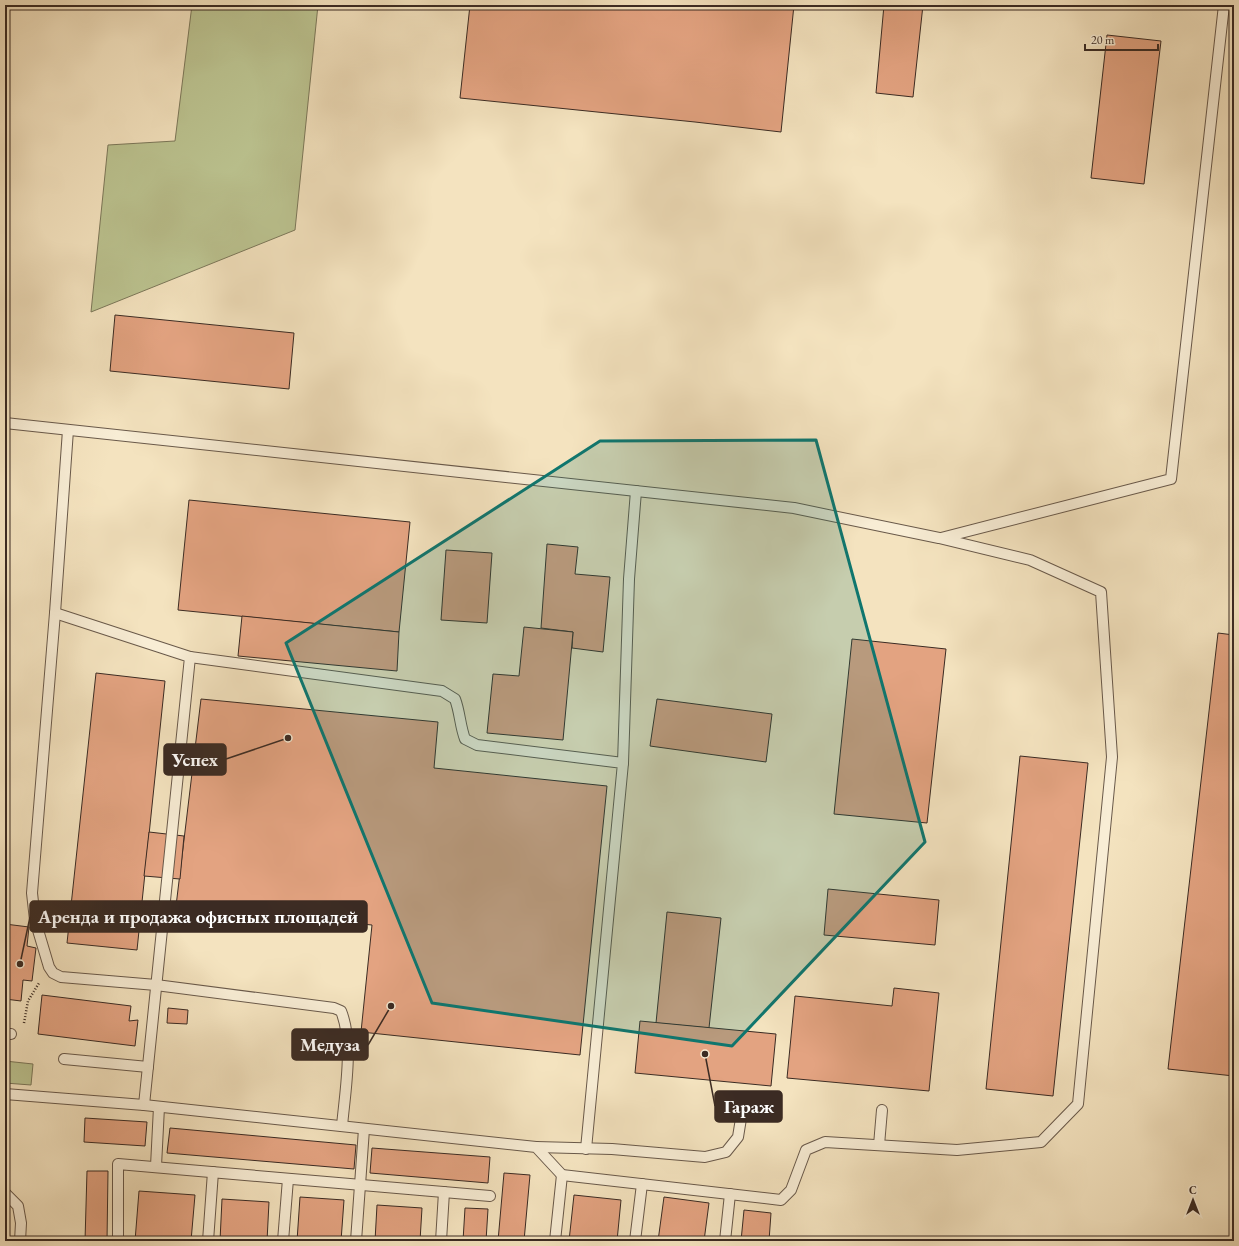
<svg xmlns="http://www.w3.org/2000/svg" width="1239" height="1246" font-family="'EB Garamond',serif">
<rect width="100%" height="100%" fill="#f4e3bf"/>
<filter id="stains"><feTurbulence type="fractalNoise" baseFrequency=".005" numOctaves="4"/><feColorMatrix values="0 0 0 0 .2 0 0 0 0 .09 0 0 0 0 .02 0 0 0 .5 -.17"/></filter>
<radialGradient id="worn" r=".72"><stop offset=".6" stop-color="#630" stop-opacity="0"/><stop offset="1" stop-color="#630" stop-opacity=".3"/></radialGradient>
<g fill="#bcc491" stroke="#7c785a">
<polygon points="192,5 318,5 295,230 91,312 108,145 175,141"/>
<polygon points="5,1061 33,1064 31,1085 5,1083"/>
</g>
<g fill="#e3a381" stroke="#3b2b23">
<polygon points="470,5 794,5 781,132 695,122 460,98"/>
<polygon points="884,5 923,5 913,97 876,93"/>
<polygon points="1107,35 1161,41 1144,184 1091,178"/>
<polygon points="115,315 294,333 289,389 110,371"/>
<polygon points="189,500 410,522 399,632 178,610"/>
<polygon points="547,544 578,547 575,574 610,577 603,652 572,648 573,632 541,628"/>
<polygon points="446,550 492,553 487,623 441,620"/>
<polygon points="242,616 399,632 397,671 238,656"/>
<polygon points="524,627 573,632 563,740 487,733 493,674 519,676"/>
<polygon points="1218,633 1234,635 1234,1076 1168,1069"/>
<polygon points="852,639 946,649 927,823 834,814"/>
<polygon points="96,673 165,681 137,950 67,943"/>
<polygon points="201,699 438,722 434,768 607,786 580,1055 361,1032 372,925 176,906"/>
<polygon points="657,699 772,714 766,762 650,746"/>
<polygon points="1020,756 1088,763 1053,1096 986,1089"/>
<polygon points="149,832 184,836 180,879 144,876"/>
<polygon points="828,889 939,900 935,945 824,935"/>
<polygon points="667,912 721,918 709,1028 656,1023"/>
<polygon points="5,924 29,927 27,946 36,948 32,981 23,980 21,1001 5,999"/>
<polygon points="894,988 939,993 929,1091 787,1078 795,996 892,1006"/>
<polygon points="42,995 131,1006 129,1021 138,1020 135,1046 38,1034"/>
<polygon points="168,1008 188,1010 187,1024 167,1023"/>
<polygon points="640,1021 776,1034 771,1086 635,1073"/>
<polygon points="85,1118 147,1122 145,1146 84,1142"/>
<polygon points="170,1128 356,1145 354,1169 167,1153"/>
<polygon points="372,1148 490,1157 488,1183 370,1173"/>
<polygon points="87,1171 108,1171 107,1241 85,1241"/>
<polygon points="504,1173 530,1175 524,1241 498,1241"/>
<polygon points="139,1191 195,1195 191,1241 135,1241"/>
<polygon points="574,1195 621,1200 617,1241 569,1241"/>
<polygon points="300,1197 344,1200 341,1241 297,1241"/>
<polygon points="664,1197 709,1203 704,1241 658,1241"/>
<polygon points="222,1199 269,1202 267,1241 220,1241"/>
<polygon points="377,1205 422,1208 420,1241 375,1241"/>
<polygon points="465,1208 488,1209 486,1241 463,1241"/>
<polygon points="744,1210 771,1213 769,1241 741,1241"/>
</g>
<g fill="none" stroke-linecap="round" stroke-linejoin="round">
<g stroke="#69594a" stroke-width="12">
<g id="lane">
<polyline points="5,423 794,508 939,538 1030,560 1101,592 1112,757 1078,1104 1041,1142 957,1150 825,1142 806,1150 791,1190 781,1200 562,1175 536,1147 144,1105 5,1094"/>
<polyline points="68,430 55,613 190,657 144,1105"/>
<polyline points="941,538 1171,479 1224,5"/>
<path d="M 55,613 L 32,893 L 35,920 L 49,967 L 53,973 L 61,977 L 156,985 L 334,1008 L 341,1011 C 354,1043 345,1092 342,1126"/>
<path d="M 190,657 L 442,691 L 455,699 C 460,712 460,726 465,739 L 477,745 L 623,763 L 586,1149"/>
<polyline points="623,763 629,579 636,491"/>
<polyline points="5,1034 11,1034"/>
<polyline points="64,1059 148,1067"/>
<polyline points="879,1145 882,1110"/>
<polyline points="536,1147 612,1149 705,1157 726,1152 738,1137 744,1100"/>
<polyline points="156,1166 159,1107"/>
<polyline points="5,1193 18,1206 21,1223 20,1241"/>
<polyline points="118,1241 118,1164 490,1196"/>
<polyline points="208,1241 213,1172"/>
<polyline points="283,1241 288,1179"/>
<polyline points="356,1241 364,1129"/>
<polyline points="441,1241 444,1192"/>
<polyline points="555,1241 562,1175"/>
<polyline points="635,1241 642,1184"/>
<polyline points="725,1241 730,1194"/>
</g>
</g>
<polyline stroke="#3b2b23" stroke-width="2.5" stroke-dasharray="1 2" stroke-linecap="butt" points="24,1023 28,1001 39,983"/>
<use href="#lane" stroke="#f8edd5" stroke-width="10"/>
</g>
<path fill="#0f766e" fill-opacity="0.2" stroke="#0f766e" stroke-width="3" stroke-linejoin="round" d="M 816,440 L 925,842 L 732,1046 L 432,1003 L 286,643 L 600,441 Z"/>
<path fill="none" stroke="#3b2b23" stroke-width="1.5" d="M288 738L226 759M20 964L30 917M391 1006L368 1045M705 1054L715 1106"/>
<g fill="#3b2b23" stroke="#f8edd5" stroke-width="1.5">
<circle cx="288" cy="738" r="4"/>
<circle cx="20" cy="964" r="4"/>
<circle cx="391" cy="1006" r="4"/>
<circle cx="705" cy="1054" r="4"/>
</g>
<g fill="#3b2b23" stroke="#3b2b23" stroke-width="1.5">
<rect x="164" y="744" width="62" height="31" rx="4"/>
<rect x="30" y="901" width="337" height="31" rx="4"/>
<rect x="292" y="1029" width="76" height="31" rx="4"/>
<rect x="715" y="1091" width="67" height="31" rx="4"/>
</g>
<g font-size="19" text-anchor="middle" font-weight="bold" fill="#fff">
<text x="195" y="766">Успех</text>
<text x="198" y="923">Аренда и продажа офисных площадей</text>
<text x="330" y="1051">Медуза</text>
<text x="749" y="1113">Гараж</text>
</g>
<rect width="1239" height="1246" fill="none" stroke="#f4e3bf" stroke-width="20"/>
<rect x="6" y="6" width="1227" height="1234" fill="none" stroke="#3b2b23" stroke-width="2"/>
<rect x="10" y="10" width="1219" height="1226" fill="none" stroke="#3b2b23"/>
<g transform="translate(1193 1200)" stroke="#f8edd5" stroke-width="3" paint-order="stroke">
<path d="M0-3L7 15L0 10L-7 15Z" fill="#3b2b23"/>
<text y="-6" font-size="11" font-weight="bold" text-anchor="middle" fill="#3b2b23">С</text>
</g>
<path d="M1085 44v6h73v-6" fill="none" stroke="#3b2b23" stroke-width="2"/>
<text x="1091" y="44" font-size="12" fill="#3b2b23" stroke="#f8edd5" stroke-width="3" paint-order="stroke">20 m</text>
<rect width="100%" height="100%" filter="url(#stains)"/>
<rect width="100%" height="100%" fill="url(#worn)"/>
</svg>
